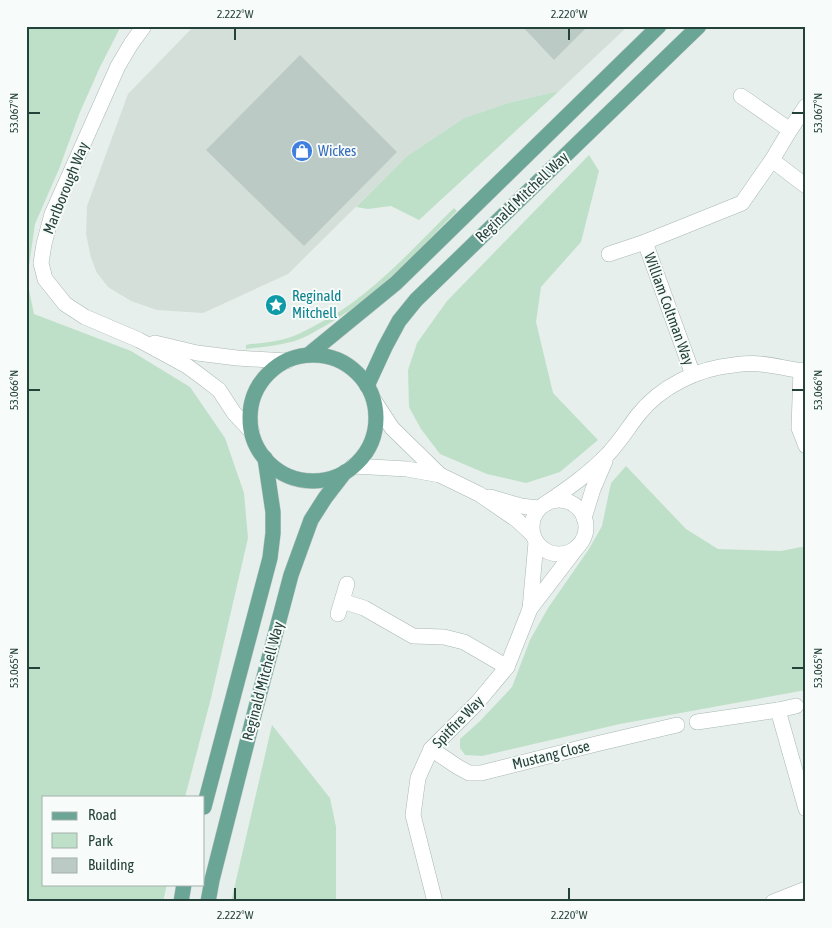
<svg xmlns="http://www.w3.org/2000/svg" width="832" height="928" font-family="'Asap Condensed',sans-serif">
<rect width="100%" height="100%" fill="#e6efeb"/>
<polygon fill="#d4dfda" points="194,26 628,26 559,91 508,103 464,118 407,156 288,274 203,313 157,310 131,301 108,287 97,273 91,258 86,234 87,206 128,94"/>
<g fill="#bfe0c8">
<polygon points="26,26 121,26 100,67 80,112 59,169 35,224 27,280 34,314 131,351 190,387 225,438 244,493 248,538 211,698 185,797 44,797 44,884 167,884 163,902 26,902"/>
<polygon points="559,91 419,220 391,206 368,209 356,207 407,156 464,118 508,103"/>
<polygon points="589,155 599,171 581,242 541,287 536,322 553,393 598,440 560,472 526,483 487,474 440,454 421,429 409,407 408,370 417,343 447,301"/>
<path d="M 454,208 L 457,211 C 416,252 376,297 325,326 C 314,332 303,339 291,342 C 276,346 261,347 246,349 L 246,345 L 250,344 C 263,343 275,342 288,338 C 297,335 307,330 316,325 C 370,298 411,250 454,208 Z"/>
<polygon points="626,466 686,529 718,549 781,551 806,546 806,690 620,724 482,756 465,755 460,748 460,739 480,721 512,687 530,640 548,608 589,549 602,526 611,483"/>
<polygon points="272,725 330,798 336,827 336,902 231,902"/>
</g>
<g fill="#bbcac4">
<polygon points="522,26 588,26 554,60"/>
<polygon points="300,55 397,152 304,246 206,150"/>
</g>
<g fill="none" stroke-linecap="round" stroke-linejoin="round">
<g stroke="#a8b8b2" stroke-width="16">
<g id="street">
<polyline points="144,26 131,44 118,66 52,214 44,244 41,263 45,279 65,304 85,317 139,340 187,366 202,377 219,390 234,413 252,432"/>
<polyline points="741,96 790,130"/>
<polyline points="772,160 806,186"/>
<polyline points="645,242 693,375"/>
<polyline points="609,254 645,242 742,203 772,160 790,130 806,106"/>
<polyline points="155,343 197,353 237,358 287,361"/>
<polyline points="801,370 799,428 806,446"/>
<polyline points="373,399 392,428 440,475"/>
<polyline points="353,466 407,469 440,475 479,494 517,520 532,534"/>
<polyline points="490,497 521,506 538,508"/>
<circle cx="559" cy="527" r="27"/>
<path d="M 545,504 C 567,489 589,474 608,454 C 619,443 628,428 638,415 C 660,387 698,368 734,365 C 742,364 752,363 760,364 C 776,365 790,370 806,371"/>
<polyline points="584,518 593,489 605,461"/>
<polyline points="342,601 364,608 413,636 444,637 464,642 507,667"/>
<polyline points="530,609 536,542"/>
<polyline points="338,614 347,584"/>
<polyline points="778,710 806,809"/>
<polyline points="697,722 778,710 796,706"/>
<polyline points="431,749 458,767 469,773 481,773 596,744 677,725"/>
<polyline points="435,902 413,815 418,778 431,749 477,703 507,667 530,609 579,545"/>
<polyline points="773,902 806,889"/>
</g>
</g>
<g stroke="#c2cac8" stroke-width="16">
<g id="primary">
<polyline points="308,355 396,283 659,26"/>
<circle cx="313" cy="418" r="63"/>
<polyline points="367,386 385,347 399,321 416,300 699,26"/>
<polyline points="204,807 270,558 273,533 273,512 265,458"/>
<polyline points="181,902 184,884"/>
<polyline points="208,902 212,880 255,711 291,575 311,520 325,498 345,472"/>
</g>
</g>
<use href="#street" stroke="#fff" stroke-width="15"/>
<use href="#primary" stroke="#6aa596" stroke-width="15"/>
</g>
<path fill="none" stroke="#24423a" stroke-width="2" d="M 235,28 L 235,40M 569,28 L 569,40M 28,113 L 40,113M 792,113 L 804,113M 28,390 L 40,390M 792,390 L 804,390M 28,668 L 40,668M 792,668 L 804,668M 235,888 L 235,900M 569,888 L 569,900"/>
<defs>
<g id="shop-disc" transform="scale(1.125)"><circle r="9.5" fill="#3f7fe0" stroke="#f7fbf9"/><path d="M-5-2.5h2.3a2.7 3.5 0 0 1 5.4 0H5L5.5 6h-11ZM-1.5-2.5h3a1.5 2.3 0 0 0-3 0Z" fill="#fff"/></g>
<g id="sight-disc" transform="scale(1.125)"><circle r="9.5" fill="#0f9aa8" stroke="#f7fbf9"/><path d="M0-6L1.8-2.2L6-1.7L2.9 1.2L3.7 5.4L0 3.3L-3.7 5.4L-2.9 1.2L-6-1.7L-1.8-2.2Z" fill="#fff"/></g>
</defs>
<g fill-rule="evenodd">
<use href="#shop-disc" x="302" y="151"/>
<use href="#sight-disc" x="276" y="305"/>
</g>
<g text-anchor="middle" stroke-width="4" stroke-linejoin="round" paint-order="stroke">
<g font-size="15" fill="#366cbe" stroke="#f7fbf9" text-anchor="start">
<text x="318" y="156">Wickes</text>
</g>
<g font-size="15" fill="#24423a" stroke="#f7fbf9">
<text transform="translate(66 188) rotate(-68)" y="5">Marlborough Way</text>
<text transform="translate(522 197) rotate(-44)" y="5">Reginald Mitchell Way</text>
<text transform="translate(669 309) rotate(70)" y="5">William Coltman Way</text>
<text transform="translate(263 681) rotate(-75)" y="5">Reginald Mitchell Way</text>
<text transform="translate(458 722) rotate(-46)" y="5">Spitfire Way</text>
<text transform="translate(551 755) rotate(-14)" y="5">Mustang Close</text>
</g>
<g font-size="15" fill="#0d838f" stroke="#f7fbf9" text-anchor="start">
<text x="292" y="301">Reginald<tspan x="292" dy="17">Mitchell</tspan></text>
</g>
</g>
<rect width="832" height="928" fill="none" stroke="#f7fbf9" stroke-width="55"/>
<rect x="42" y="796" width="162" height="90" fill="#f7fbf9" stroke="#a3b1ad"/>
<rect x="52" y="812" width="25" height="8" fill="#6aa596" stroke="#a3b1ad"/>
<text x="88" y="820" font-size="15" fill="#24423a">Road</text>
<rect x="52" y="833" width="25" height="15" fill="#bfe0c8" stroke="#a3b1ad"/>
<text x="88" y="846" font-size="15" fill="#24423a">Park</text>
<rect x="52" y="858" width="25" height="15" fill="#bbcac4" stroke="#a3b1ad"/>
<text x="88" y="870" font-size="15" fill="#24423a">Building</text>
<rect x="28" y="28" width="776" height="872" fill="none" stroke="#24423a" stroke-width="2"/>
<g font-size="12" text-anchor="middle" fill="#24423a">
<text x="235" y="18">2.222°W</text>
<text x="569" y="18">2.220°W</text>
<text transform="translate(14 113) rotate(-90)" y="4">53.067°N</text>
<text transform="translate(818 113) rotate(-90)" y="4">53.067°N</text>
<text transform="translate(14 390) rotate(-90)" y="4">53.066°N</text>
<text transform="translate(818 390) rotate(-90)" y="4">53.066°N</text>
<text transform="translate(14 668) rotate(-90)" y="4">53.065°N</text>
<text transform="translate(818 668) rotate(-90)" y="4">53.065°N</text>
<text x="235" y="919">2.222°W</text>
<text x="569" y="919">2.220°W</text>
</g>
</svg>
